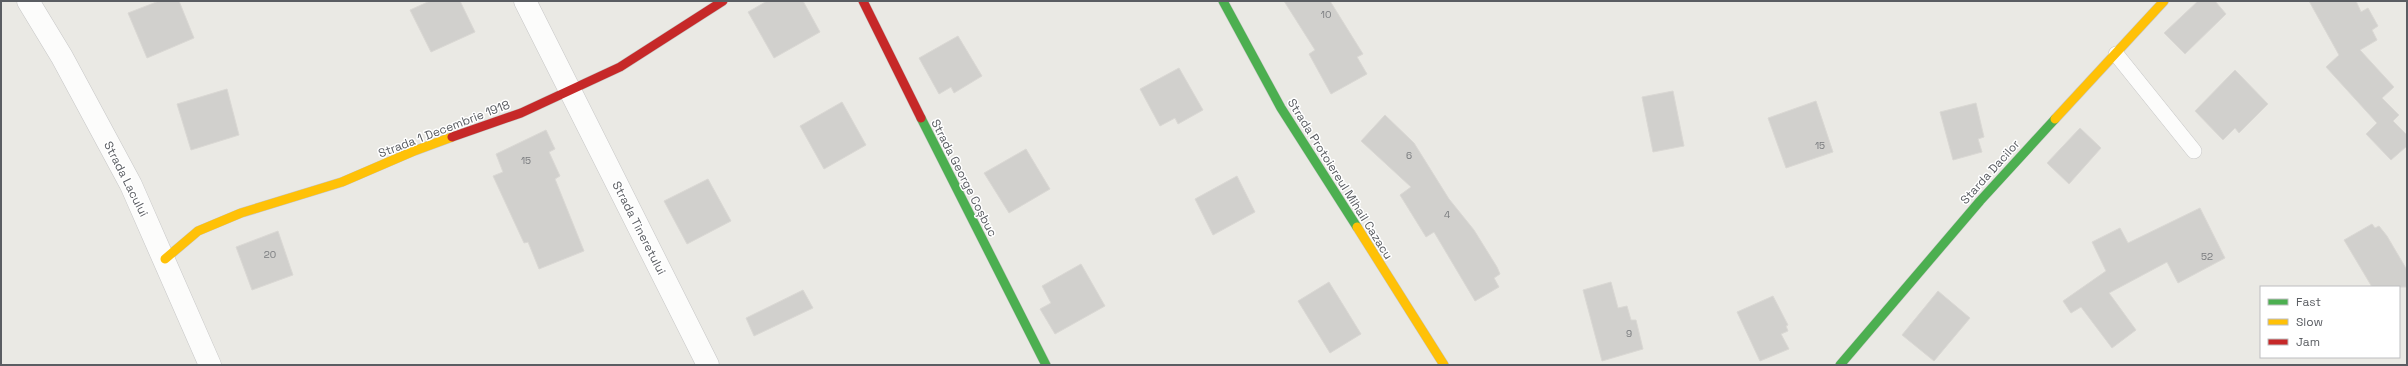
<svg xmlns="http://www.w3.org/2000/svg" width="2408" height="366" font-family="'Space Grotesk',sans-serif">
<rect width="100%" height="100%" fill="#eae9e4"/>
<g fill="#d1d0cd" stroke="#dad8d4">
<polygon points="159,1 179,1 194,38 147,58 128,13"/>
<polygon points="430,1 460,1 475,32 431,52 410,10"/>
<polygon points="767,1 803,1 820,32 774,58 748,12"/>
<polygon points="1284,1 1330,1 1363,54 1357,57 1367,74 1331,94 1309,54 1315,50"/>
<polygon points="2198,1 2215,1 2226,14 2185,54 2164,33"/>
<polygon points="2309,1 2356,1 2361,12 2368,8 2378,26 2372,30 2377,40 2360,50 2394,87 2382,98 2399,115 2393,121 2407,135 2407,146 2391,160 2366,134 2377,123 2326,67 2339,55"/>
<polygon points="958,36 982,76 954,93 951,87 939,94 919,58"/>
<polygon points="1179,68 1203,110 1178,124 1175,118 1160,126 1140,89"/>
<polygon points="2235,70 2268,104 2239,133 2235,128 2223,140 2195,111"/>
<polygon points="227,89 239,135 191,150 177,104"/>
<polygon points="1673,91 1684,146 1653,152 1642,97"/>
<polygon points="1816,101 1833,152 1786,168 1768,118"/>
<polygon points="842,102 866,145 824,169 800,126"/>
<polygon points="1976,103 1984,137 1978,139 1982,152 1953,160 1940,112"/>
<polygon points="1385,115 1414,143 1449,199 1474,230 1497,267 1500,274 1494,278 1499,287 1475,301 1434,232 1426,237 1400,195 1411,187 1361,141"/>
<polygon points="2080,128 2101,148 2069,184 2047,163"/>
<polygon points="546,130 555,149 549,152 560,176 555,179 584,251 539,269 528,242 524,243 493,176 503,172 496,154"/>
<polygon points="1026,149 1050,189 1009,213 984,173"/>
<polygon points="1237,176 1255,212 1213,235 1195,199"/>
<polygon points="708,179 731,221 687,244 664,201"/>
<polygon points="2200,208 2225,258 2178,283 2167,262 2109,293 2136,330 2112,348 2081,307 2071,313 2063,301 2106,271 2092,242 2120,228 2128,243"/>
<polygon points="2372,224 2375,228 2379,226 2387,236 2407,270 2407,287 2372,287 2344,240"/>
<polygon points="278,231 293,275 252,290 236,247"/>
<polygon points="1081,264 1105,306 1055,334 1040,309 1051,303 1042,286"/>
<polygon points="1329,282 1361,334 1330,353 1298,301"/>
<polygon points="1611,282 1618,308 1627,306 1631,320 1636,320 1643,349 1602,361 1583,290"/>
<polygon points="803,290 813,308 754,336 746,318"/>
<polygon points="1938,291 1970,318 1934,361 1902,335"/>
<polygon points="1773,296 1788,325 1786,326 1788,331 1781,334 1789,349 1760,361 1737,312"/>
</g>
<g fill="none" stroke-linecap="round" stroke-linejoin="round">
<g stroke="#c7c7c7" stroke-width="16">
<polyline id="lane" points="2116,54 2194,151"/>
</g>
<g stroke="#c7c7c7" stroke-width="23">
<g id="street">
<polyline points="28,1 62,57 131,185 210,365"/>
<polyline points="525,1 708,365"/>
</g>
</g>
<g stroke="#c6c6c4" stroke-width="10">
<g id="fast">
<polyline points="1223,1 1281,108 1357,227"/>
<polyline points="921,118 1046,365"/>
<polyline points="1840,365 1980,201 2055,119"/>
</g>
</g>
<g stroke="#c6c6c4" stroke-width="10">
<g id="slow">
<polyline points="2055,119 2164,1"/>
<polyline points="1357,227 1444,365"/>
<polyline points="165,259 198,231 241,213 342,182 414,151 452,137"/>
</g>
</g>
<g stroke="#c6c6c4" stroke-width="10">
<g id="jam">
<polyline points="863,1 921,118"/>
<polyline points="452,137 521,113 620,67 723,1"/>
</g>
</g>
<use href="#lane" stroke="#fcfcfb" stroke-width="15"/>
<use href="#street" stroke="#fcfcfb" stroke-width="22"/>
<use href="#fast" stroke="#4caf50" stroke-width="9"/>
<use href="#slow" stroke="#ffc107" stroke-width="9"/>
<use href="#jam" stroke="#c62828" stroke-width="9"/>
</g>
<g text-anchor="middle" stroke-width="3" stroke-linejoin="round" paint-order="stroke">
<g font-size="10" fill="#797b7e">
<text x="1326" y="18">10</text>
<text x="1820" y="149">15</text>
<text x="1409" y="159">6</text>
<text x="526" y="164">15</text>
<text x="1447" y="218">4</text>
<text x="270" y="258">20</text>
<text x="2207" y="260">52</text>
<text x="1629" y="337">9</text>
</g>
<g font-size="12" fill="#5a5d62" stroke="#fff">
<text transform="translate(444 129) rotate(-21)" y="4">Strada 1 Decembrie 1918</text>
<text transform="translate(1990 172) rotate(-48)" y="4">Starda Dacilor</text>
<text transform="translate(964 178) rotate(63)" y="4">Strada George Coșbuc</text>
<text transform="translate(126 179) rotate(63)" y="4">Strada Lacului</text>
<text transform="translate(1340 179) rotate(58)" y="4">Strada Protoiereul Mihail Cazacu</text>
<text transform="translate(639 228) rotate(63)" y="4">Strada Tineretului</text>
</g>
</g>
<rect width="2408" height="366" fill="none" stroke="#5a5d62" stroke-width="4"/>
<rect x="2260" y="286" width="140" height="72" fill="#ffffff" stroke="#bdbec0"/>
<rect x="2268" y="299" width="20" height="6" fill="#4caf50" stroke="#bdbec0"/>
<text x="2296" y="306" font-size="12" fill="#5a5d62">Fast</text>
<rect x="2268" y="319" width="20" height="6" fill="#ffc107" stroke="#bdbec0"/>
<text x="2296" y="326" font-size="12" fill="#5a5d62">Slow</text>
<rect x="2268" y="339" width="20" height="6" fill="#c62828" stroke="#bdbec0"/>
<text x="2296" y="346" font-size="12" fill="#5a5d62">Jam</text>
</svg>
